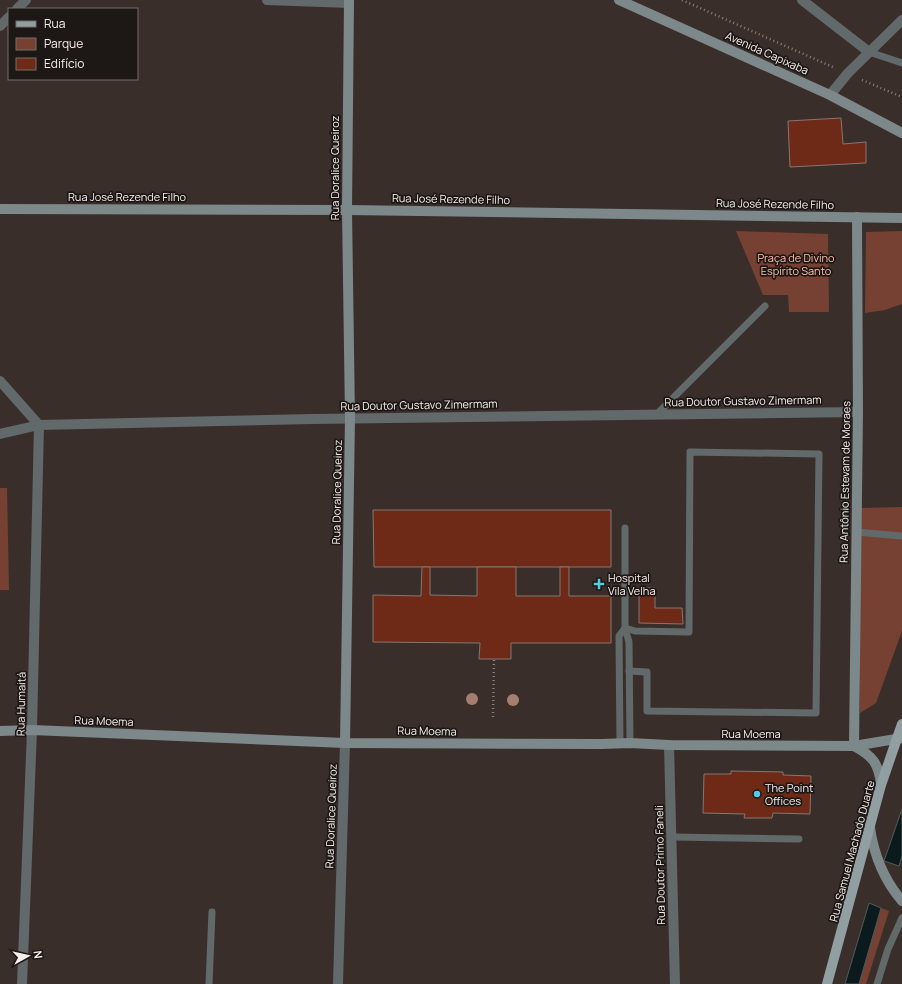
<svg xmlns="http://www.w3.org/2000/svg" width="902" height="984" font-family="Manrope,sans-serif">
<rect width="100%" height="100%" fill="#3a2e2b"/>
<g fill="#764132">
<polygon points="736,231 828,234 829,312 789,312 788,295 763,295"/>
<polygon points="902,231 902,304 885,310 865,313 866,232"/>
<polygon points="0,488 7,488 9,590 0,590"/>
<polygon points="902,507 902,631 876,703 860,713 860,508"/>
<polygon points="881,908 889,911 866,984 859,984"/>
</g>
<g fill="#0b1a1d" stroke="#525a5b">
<polygon points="902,809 902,856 899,866 884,861"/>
<polygon points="869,903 881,908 859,984 845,984"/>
</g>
<g fill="#6e2a16" stroke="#857773">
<polygon points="841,118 843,144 866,142 866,163 790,167 788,121"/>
<polygon points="373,510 611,510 611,567 374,567"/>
<polygon points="422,567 430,567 430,595 477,596 477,567 516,567 516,596 560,596 560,567 569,567 569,596 611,596 611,643 511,643 511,659 479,659 480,643 373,642 373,595 421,596"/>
<polygon points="639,588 655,588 655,608 682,608 683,624 639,623"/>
<polygon points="731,771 783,772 783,775 811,776 810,814 773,813 772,818 744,818 745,814 703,813 704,774 731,774"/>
</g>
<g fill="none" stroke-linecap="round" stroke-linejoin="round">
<g stroke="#887e7b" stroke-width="2.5" stroke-dasharray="1 3" stroke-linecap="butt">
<polyline points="682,0 835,68"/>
<polyline points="862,80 902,97"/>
<polyline points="493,717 494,659"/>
</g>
<g stroke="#62696a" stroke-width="7">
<polyline points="869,52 902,63"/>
<polyline points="657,414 765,306"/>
<polyline points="625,528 625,628 629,642 630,743"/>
<polyline points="856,532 902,536"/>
<polyline points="625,628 635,631 689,632 690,452 819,454 816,713 647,711 647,672 629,671"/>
<polyline points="620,743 619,636 625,628"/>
<polyline points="672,837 799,839"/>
<polyline points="209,984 212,912"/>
<polyline points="877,984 888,949 902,918"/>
</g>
<g stroke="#62696a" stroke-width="10">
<polyline points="267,0 349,3"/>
<polyline points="802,0 869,52"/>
<polyline points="17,9 26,0"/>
<polyline points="0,26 9,17"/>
<polyline points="830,95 848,73 902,20"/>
<polyline points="0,381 39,425"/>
<polyline points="0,434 39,425 313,419 858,412"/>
<polyline points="669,745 675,984"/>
<polyline points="22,984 32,730 39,425"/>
<polyline points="338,984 345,743"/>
</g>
<g stroke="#7d888a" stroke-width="10">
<polyline points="619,0 830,95 902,133"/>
<polyline points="0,209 347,210 902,218"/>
<polyline points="0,731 32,730 345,743 601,744 630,743 669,745 854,746 902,738"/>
<polyline points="345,743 350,418 347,210 349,0"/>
<polyline points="854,746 858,412 857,217"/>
<path d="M 854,746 C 873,756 879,764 881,785"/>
<path d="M 870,828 C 874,855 884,880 902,901"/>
</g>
<polyline stroke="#929fa2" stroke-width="10" points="827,984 881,785 902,724"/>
</g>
<g fill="#a67e71">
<circle cx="472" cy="699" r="6"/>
<circle cx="513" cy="700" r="6"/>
</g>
<g fill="#55cae0" stroke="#1d1816" stroke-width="1.5">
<path d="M597 578h4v4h4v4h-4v4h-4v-4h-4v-4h4z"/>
<circle cx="757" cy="794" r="4"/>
</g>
<g text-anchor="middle" stroke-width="3.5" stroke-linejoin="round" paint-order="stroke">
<g font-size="11" fill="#f6eeec" stroke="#1d1816">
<text transform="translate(767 53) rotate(24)" y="4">Avenida Capixaba</text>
<text transform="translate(335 168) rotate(-90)" y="4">Rua Doralice Queiroz</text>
<text x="127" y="201">Rua José Rezende Filho</text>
<text transform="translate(451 199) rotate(1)" y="4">Rua José Rezende Filho</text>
<text transform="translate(775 204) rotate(1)" y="4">Rua José Rezende Filho</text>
<text transform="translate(743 401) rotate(-1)" y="4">Rua Doutor Gustavo Zimermam</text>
<text transform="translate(419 405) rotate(-1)" y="4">Rua Doutor Gustavo Zimermam</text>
<text transform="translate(845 482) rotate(-89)" y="4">Rua Antônio Estevam de Moraes</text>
<text transform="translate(337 492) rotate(-89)" y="4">Rua Doralice Queiroz</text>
<text transform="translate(21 704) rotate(-89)" y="4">Rua Humaitá</text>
<text transform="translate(104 721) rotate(2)" y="4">Rua Moema</text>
<text transform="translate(427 731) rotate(1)" y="4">Rua Moema</text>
<text x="751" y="738">Rua Moema</text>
<text transform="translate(331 816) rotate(-88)" y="4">Rua Doralice Queiroz</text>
<text transform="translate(852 851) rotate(-75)" y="4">Rua Samuel Machado Duarte</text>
<text transform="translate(660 865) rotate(-91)" y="4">Rua Doutor Primo Faneli</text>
</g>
<g font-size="11" fill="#ffbfab" stroke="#1d1816">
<text x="796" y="262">Praça de Divino<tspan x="796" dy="13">Espírito Santo</tspan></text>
</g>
<g font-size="11" fill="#f6eeec" stroke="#1d1816" text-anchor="start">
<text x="608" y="582">Hospital<tspan x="608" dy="13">Vila Velha</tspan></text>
<text x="765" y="792">The Point<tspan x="765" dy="13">Offices</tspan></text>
</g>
</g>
<rect x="8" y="8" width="130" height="72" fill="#1d1816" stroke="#746e6c"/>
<rect x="16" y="21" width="20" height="6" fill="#929fa2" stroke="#746e6c"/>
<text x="44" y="28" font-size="12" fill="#f6eeec">Rua</text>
<rect x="16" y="38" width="20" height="12" fill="#764132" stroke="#746e6c"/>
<text x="44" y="48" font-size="12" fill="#f6eeec">Parque</text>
<rect x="16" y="58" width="20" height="12" fill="#6e2a16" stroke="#746e6c"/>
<text x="44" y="68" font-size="12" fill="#f6eeec">Edifício</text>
<g transform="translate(28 956) rotate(82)" stroke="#1d1816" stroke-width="3" paint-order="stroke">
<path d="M0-3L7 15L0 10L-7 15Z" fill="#f6eeec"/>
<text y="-6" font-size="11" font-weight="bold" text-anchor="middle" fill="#f6eeec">N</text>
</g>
</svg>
